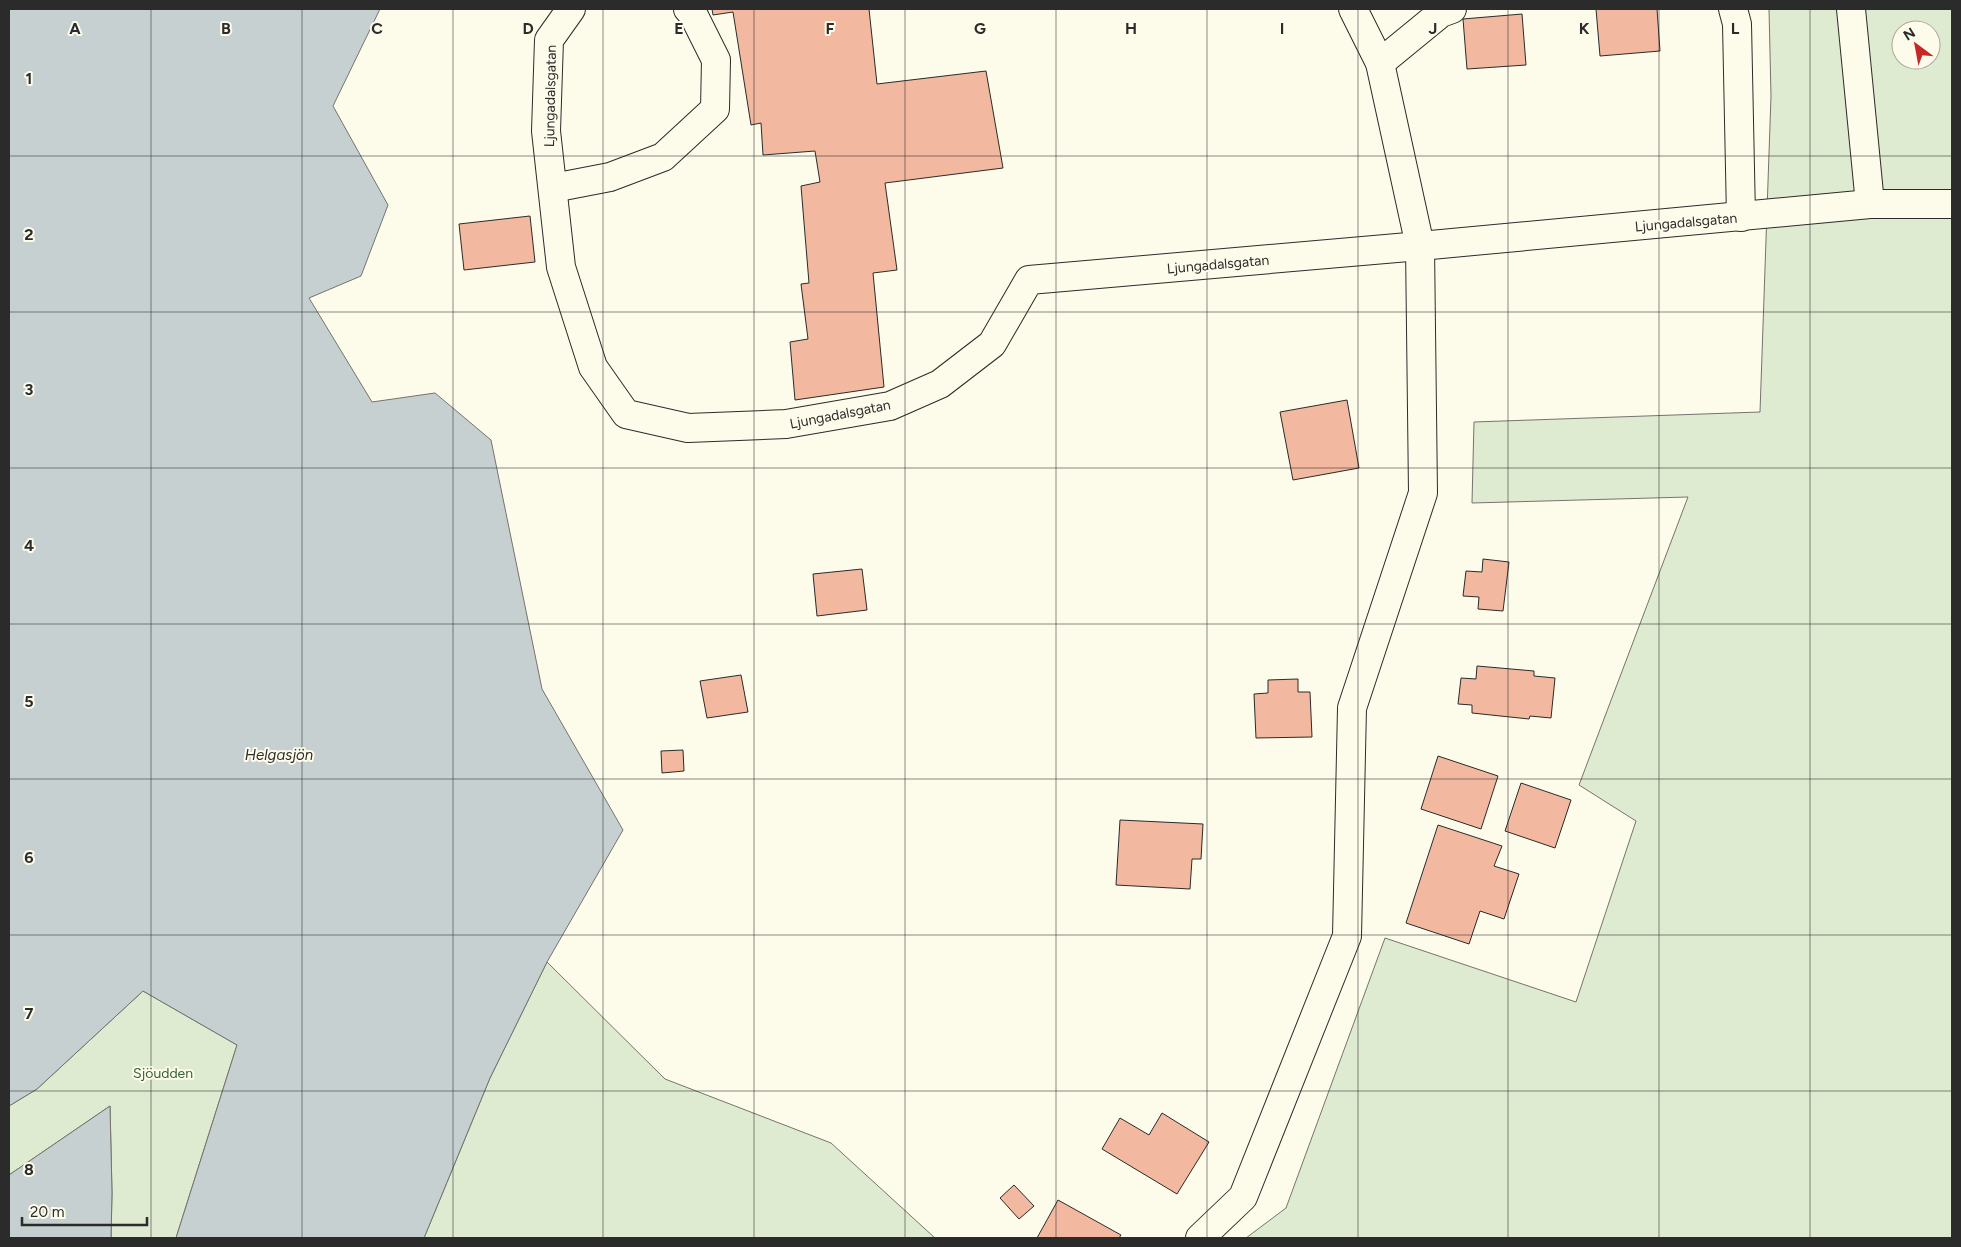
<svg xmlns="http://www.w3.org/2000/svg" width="1961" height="1247" font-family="Figtree,sans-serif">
<rect width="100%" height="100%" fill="#fdfbea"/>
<g fill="#deebd1" stroke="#74746e" fill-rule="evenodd">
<path d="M 1769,9 L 1952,9 L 1952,1238 L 1246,1238 L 1286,1208 L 1385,938 L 1576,1002 L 1636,821 L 1579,785 L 1688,497 L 1472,503 L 1474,422 L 1760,412 L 1771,96 ZM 1901,30 L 1931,30 L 1931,60 L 1901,60 Z"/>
<polygon points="547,962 665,1079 831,1143 935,1238 424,1238 490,1078"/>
<polygon points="143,991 237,1045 176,1238 111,1238 112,1193 110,1106 9,1175 9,1106 37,1089"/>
</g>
<g fill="#c7d0d0" stroke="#74746e">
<polygon points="9,9 380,9 333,106 388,205 361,276 309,298 372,402 435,393 491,440 542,689 623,830 547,962 490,1078 424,1238 176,1238 237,1045 143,991 37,1089 9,1106"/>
<polygon points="110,1106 112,1193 111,1238 9,1238 9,1175"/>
</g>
<g fill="#f2b8a0" stroke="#2b2b2b">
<polygon points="712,9 869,9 877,84 986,71 1003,168 885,183 897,270 873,273 884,387 795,400 790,342 808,339 801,284 809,283 801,186 820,182 815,151 763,155 761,123 751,125 733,12 713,15"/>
<polygon points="1596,9 1657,9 1660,51 1600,56"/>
<polygon points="1522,14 1526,65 1467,69 1463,19"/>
<polygon points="530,216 535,262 464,270 459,224"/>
<polygon points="1347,400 1359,468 1293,480 1280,412"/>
<polygon points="1483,559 1509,562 1503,611 1478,609 1479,597 1463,596 1466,571 1482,572"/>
<polygon points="862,569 867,610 817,616 813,574"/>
<polygon points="1477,666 1534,671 1534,676 1555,678 1551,718 1530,716 1529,719 1472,713 1472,705 1458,704 1461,678 1476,679"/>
<polygon points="741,675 748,712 707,718 700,681"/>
<polygon points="1298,679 1298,692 1310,692 1312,737 1256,738 1254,694 1268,693 1268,680"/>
<polygon points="683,750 684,771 662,773 661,751"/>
<polygon points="1438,756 1498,776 1481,829 1421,809"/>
<polygon points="1521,783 1571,800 1555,848 1505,831"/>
<polygon points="1120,820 1203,824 1201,859 1192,859 1190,889 1116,885"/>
<polygon points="1438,825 1502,846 1494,866 1519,874 1504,919 1480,911 1469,944 1406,923"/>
<polygon points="1162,1113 1209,1142 1177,1194 1102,1149 1120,1118 1149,1135"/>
<polygon points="1014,1185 1034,1206 1019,1219 1000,1198"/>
<polygon points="1058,1200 1121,1235 1119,1238 1037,1238"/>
</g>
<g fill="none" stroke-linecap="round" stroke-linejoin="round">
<g stroke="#2b2b2b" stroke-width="30">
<g id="minor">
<polyline points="571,9 549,40 546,131 561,267 593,367 626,414 688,428 786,424 890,406 940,384 992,344 1029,280 1420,246 1870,204 1952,204"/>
<polyline points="1733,9 1737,24 1741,217"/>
<polyline points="1851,9 1870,204"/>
<polyline points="1380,63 1441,13 1452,9"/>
<polyline points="553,188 610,177 663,157 715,109 716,60 694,16 688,9"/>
<polyline points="1200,1238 1243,1197 1347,936 1352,708 1423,493 1420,246 1380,63 1353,9"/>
</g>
</g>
<use href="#minor" stroke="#fdfbea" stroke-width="28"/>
</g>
<path fill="none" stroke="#2b2b2b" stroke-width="1" stroke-opacity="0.55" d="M 151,9 L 151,1238M 302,9 L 302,1238M 453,9 L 453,1238M 603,9 L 603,1238M 754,9 L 754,1238M 905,9 L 905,1238M 1056,9 L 1056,1238M 1207,9 L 1207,1238M 1358,9 L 1358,1238M 1508,9 L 1508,1238M 1659,9 L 1659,1238M 1810,9 L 1810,1238M 9,156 L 1952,156M 9,312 L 1952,312M 9,468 L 1952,468M 9,624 L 1952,624M 9,779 L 1952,779M 9,935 L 1952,935M 9,1091 L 1952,1091"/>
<g text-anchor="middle" stroke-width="4" stroke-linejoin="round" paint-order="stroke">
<g font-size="14" fill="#2b2b2b" stroke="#fdfbea">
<text transform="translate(550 96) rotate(-89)" y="5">Ljungadalsgatan</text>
<text transform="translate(1686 222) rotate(-5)" y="5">Ljungadalsgatan</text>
<text transform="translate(1218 264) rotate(-5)" y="5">Ljungadalsgatan</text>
<text transform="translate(840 414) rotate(-11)" y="5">Ljungadalsgatan</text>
</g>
<g font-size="14" fill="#34623c" stroke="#fdfbea">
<text x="163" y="1078">Sjöudden</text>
</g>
<g font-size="15" font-style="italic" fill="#2b2b2b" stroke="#fdfbea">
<text x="279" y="760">Helgasjön</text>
</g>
</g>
<g font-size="16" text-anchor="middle" font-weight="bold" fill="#2b2b2b" stroke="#fdfbea" stroke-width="4" stroke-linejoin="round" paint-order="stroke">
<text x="75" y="34">A</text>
<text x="226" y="34">B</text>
<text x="377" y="34">C</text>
<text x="528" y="34">D</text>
<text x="679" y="34">E</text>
<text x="830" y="34">F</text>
<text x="980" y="34">G</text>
<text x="1131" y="34">H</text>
<text x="1282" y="34">I</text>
<text x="1433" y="34">J</text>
<text x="1584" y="34">K</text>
<text x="1735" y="34">L</text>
<text x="29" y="84">1</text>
<text x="29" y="240">2</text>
<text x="29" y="395">3</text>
<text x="29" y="551">4</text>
<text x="29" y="707">5</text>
<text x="29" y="863">6</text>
<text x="29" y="1019">7</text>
<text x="29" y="1175">8</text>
</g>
<rect width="1961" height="1247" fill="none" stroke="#2b2b2b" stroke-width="20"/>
<g transform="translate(1916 45) rotate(328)"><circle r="24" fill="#fdfbea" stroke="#a9a89e"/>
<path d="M0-4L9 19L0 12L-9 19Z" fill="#c62828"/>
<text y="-8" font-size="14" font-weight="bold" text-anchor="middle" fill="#2b2b2b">N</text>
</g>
<path d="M22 1217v8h125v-8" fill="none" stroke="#2b2b2b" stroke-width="2.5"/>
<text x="30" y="1217" font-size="15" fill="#2b2b2b" stroke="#fdfbea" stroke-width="4" paint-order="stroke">20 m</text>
</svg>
